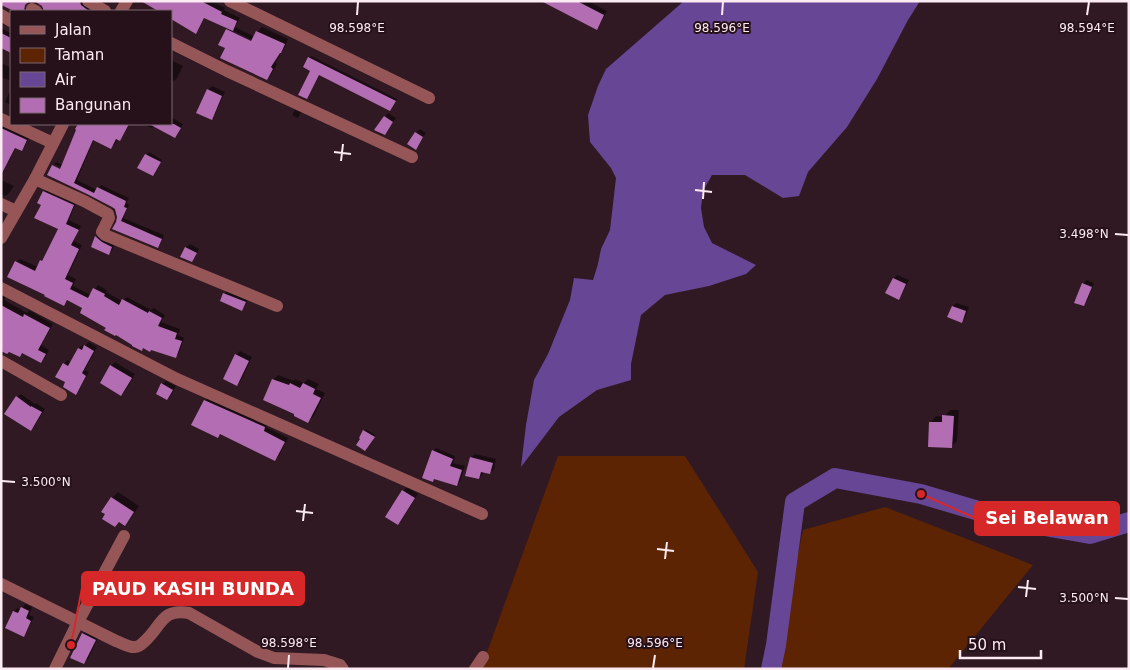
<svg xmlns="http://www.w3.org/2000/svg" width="1130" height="670" font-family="'DejaVu Sans',sans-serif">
<rect width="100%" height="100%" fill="#301923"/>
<g fill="#5d2403">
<polygon points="558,456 685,456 758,572 744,669 481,669"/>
<polygon points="885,507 1033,565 948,669 774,669 803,530"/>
</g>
<polygon fill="#684696" points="684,1 920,1 908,20 877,79 847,127 808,172 799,196 783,198 745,175 712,175 703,191 701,208 704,227 712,243 756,265 746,274 709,286 665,295 641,315 631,364 631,380 597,390 559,417 521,467 526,425 534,380 548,354 570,300 574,278 593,280 598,264 601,249 610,230 616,178 611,168 590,142 588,115 598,86 606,69"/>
<g fill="#0007">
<polygon points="37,1 84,1 99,11 48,11 45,10 44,6"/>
<polygon points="146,1 211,1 225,8 224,10 240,18 235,27 255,37 257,32 262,27 288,39 285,47 275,63 277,64 271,75 266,79 257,45 258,43 205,17 199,29 196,32 171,11 160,11 145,2"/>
<polygon points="541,1 588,1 607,11 600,24 596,28"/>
<polygon points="1,28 11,33 11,52 1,47"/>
<polygon points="311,56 397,99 392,108 390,110 320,74 307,98 312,70 309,58"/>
<polygon points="171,60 183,66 177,78 174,81 171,80"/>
<polygon points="11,62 11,81 1,77 1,63 9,67"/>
<polygon points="212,86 225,92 215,114 211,118 208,90"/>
<polygon points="11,88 11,105 5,102"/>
<polygon points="295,110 301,112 298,118 292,115"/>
<polygon points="388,113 396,118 385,134 376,130"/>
<polygon points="171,117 183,124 178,133 175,136 155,126 152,128 143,124 171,124"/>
<polygon points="1,123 30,136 25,146 21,149 16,147 9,161 5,165 1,163"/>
<polygon points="80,124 130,124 123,136 120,139 118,138 115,144 111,147 94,139 77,180 97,190 101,185 129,198 126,203 129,205 123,218 164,235 161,243 158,247 114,229 118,217 116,209 113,206 48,175 65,172 66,170 54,164 56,162 63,165 78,130 76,129"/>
<polygon points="420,129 426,133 415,148 416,133"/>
<polygon points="149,152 162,160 155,172 139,167"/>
<polygon points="1,180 14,186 10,192 6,196 1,195"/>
<polygon points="48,189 76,202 69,220 81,226 74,241 82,245 68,275 76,279 73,286 91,295 98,285 107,290 106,292 122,301 127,297 151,310 154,308 165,315 161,322 180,329 178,335 184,338 179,353 175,357 144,347 141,350 108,327 84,307 68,300 64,304 16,262 20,259 38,267 60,228 42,204 44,192"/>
<polygon points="100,234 115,243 112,250 109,253 93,246 97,237"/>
<polygon points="190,244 199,249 195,257 192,261 182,256 186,247"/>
<polygon points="897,275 909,280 902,294 898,298 894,279"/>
<polygon points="1087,280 1094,283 1087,301 1083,305 1083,284"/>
<polygon points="227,291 248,299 245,306 242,309 222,300 225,293"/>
<polygon points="1,293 6,296 4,300 27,313 29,310 53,324 41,345 49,350 45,358 40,362 23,352 19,356 9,350 1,350"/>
<polygon points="956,303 969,307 965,318 961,321 953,306"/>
<polygon points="89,342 97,347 85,370 89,372 79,390 75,394 64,364 67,360 71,362 79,348 83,345 85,346"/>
<polygon points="240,351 252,357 241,381 237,384 236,355"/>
<polygon points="115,362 135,374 125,391 121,394 111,366"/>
<polygon points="278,375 294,381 295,379 304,383 308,379 319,384 316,389 325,393 313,417 308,421 273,380"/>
<polygon points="166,381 176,386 171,395 167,399 162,384"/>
<polygon points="21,394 35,404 36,403 45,409 34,427 31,430 17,397"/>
<polygon points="209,397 268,423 266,427 288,438 279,456 275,459 221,433 218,437 205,401"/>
<polygon points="950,410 959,410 957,441 951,447 931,422 936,416 944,417"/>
<polygon points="366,429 375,435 366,448 362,438"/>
<polygon points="436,448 455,456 453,463 465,466 460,481 457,484 433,451"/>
<polygon points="475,454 496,459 494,469 490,473 483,471 483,474 479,478 467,475 471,457"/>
<polygon points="407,487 418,494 402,520 398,523 403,491"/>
<polygon points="118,492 139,506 131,518 125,524 120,521 112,498"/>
<polygon points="25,604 32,607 29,615 34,617 27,631 24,635 14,612 17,608 21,610"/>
<polygon points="86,630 99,636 88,659 84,662 83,634"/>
</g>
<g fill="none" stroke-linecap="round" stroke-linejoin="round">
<polyline stroke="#684696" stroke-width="20" points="771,669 776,645 795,502 835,478 921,494 1006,519 1090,534 1129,522"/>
</g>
<g fill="#b36db3">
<polygon points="1,1 30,1 25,5 24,11 14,11 1,5"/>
<polygon points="34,1 80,1 81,5 89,11 44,11 42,6"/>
<polygon points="141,1 201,1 222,12 221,14 237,21 233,31 204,18 196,34 171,19 171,11 158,11"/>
<polygon points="541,1 577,1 604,15 597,30"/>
<polygon points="226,29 251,41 256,31 285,44 281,53 280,53 271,67 273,69 267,80 220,58 225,48 218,45"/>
<polygon points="1,33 11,38 11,53 1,48"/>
<polygon points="308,57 396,101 390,111 319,75 307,99 298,95 310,71 303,67"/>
<polygon points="207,89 222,96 212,120 196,113"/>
<polygon points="384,116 393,122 385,135 374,130"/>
<polygon points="78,124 129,124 120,141 116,139 111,149 93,140 74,183 94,193 97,187 126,201 124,207 127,208 121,221 162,239 158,248 112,229 116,222 117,217 115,209 112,207 87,194 47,175 52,165 60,169 76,130 75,129"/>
<polygon points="149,124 174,124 181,128 175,138"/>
<polygon points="1,128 27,140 22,151 15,148 1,175"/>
<polygon points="415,132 423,137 416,150 407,144"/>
<polygon points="145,154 161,162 153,176 137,168"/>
<polygon points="43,191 74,205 66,224 79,230 71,245 79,249 65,279 73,283 70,289 88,298 93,288 105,294 104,296 119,305 122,299 148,313 149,311 162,318 158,326 177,333 175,339 182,341 176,358 151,350 150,352 143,348 142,351 132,346 132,345 116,335 115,336 104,330 106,328 80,313 82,308 67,300 64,306 44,296 45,295 7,277 15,261 35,271 40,260 42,261 58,229 34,218 41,205 37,203"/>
<polygon points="95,236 102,242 112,247 109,255 91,247"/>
<polygon points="185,247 197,253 192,262 180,257"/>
<polygon points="893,278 906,284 899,300 885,293"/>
<polygon points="1082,283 1092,287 1084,306 1074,303"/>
<polygon points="223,293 246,302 242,311 220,301"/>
<polygon points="1,305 23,317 24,314 50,328 38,350 46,354 41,363 22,353 20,357 9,352 7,354 1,351"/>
<polygon points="952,306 966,311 962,323 947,317"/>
<polygon points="84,345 94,351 82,373 86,376 76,395 63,387 65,382 55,377 63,363 68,366 78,348 82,350"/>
<polygon points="235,354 249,361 237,386 223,379"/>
<polygon points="110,365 132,378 121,396 100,383"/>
<polygon points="272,379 289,385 290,383 300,388 303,383 315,389 313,394 321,398 308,423 294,416 294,414 263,400"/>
<polygon points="161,383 173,390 167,400 156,394"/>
<polygon points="16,396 31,407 31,406 42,412 31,431 4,414"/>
<polygon points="204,400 265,427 264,431 285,442 275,461 220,434 218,438 191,425"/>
<polygon points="942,415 954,416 952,448 928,447 929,422 942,422"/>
<polygon points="363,430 375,437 365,451 356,445 360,439 359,438"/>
<polygon points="432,450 453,459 450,466 462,470 457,486 434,479 433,482 422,478"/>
<polygon points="470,457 493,463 490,474 481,472 479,479 465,476"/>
<polygon points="402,490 415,498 398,525 385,517"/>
<polygon points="111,497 134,512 125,526 119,522 115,527 102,519 105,514 101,512"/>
<polygon points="21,607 29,611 26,618 31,621 24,637 5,628 13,611 18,613"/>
<polygon points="82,633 96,640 84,664 70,658"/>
</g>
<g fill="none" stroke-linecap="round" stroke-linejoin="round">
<g stroke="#965657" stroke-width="12">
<polyline points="88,1 105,11"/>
<polyline points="230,1 429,98"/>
<polyline points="32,9 36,11"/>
<polyline points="121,11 127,1"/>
<polyline points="1,15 11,21"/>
<polyline points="171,43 227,71 412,157"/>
<polyline points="1,119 53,143"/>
<polyline points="35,179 84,201 108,214 109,218 102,232 105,235 277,306"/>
<polyline points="1,204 16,211"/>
<polyline points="1,238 35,179 63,124"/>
<polyline points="1,288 177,379 482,514"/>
<polyline points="1,361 61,395"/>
<path d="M 1,584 L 116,641 C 122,643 129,648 135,647 C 139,647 142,644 145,641 C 162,626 161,608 189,613 L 258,652 L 274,658 L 324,660 L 340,665 L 343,669"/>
<polyline points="55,669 78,622 124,536"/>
<polyline points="475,669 483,657"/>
</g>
</g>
<path fill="none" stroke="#fcebf2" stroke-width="2" d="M 357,15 L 358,2M 722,15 L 723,2M 1087,15 L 1089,2M 334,152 L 351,154M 341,161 L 343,144M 695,190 L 712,192M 703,199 L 704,182M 1115,234 L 1128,235M 2,481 L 15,482M 296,511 L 313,513M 303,521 L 305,504M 657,549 L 674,551M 665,559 L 667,542M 1018,587 L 1036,589M 1026,597 L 1028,580M 1115,598 L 1128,599M 288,668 L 289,655M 653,668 L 655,655"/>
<g font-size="12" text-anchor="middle" fill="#fcebf2" stroke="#26101a" stroke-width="4" stroke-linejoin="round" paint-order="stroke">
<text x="357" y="32">98.598°E</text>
<text x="722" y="32">98.596°E</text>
<text x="1087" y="32">98.594°E</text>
<text x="1084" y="238">3.498°N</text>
<text x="46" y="486">3.500°N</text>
<text x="1084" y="602">3.500°N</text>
<text x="289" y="647">98.598°E</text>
<text x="655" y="647">98.596°E</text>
</g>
<path fill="none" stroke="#d62828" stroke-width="2" d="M921 494L975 518M71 645L82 588"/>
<g fill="#d62828" stroke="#26101a" stroke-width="2">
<circle cx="921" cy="494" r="5"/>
<circle cx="71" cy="645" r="5"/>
</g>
<g fill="#d62828" stroke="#d62828" stroke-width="2">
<rect x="975" y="502" width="144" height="33" rx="5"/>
<rect x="82" y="572" width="222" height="33" rx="5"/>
</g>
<g font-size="18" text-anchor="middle" font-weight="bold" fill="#fff">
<text x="1047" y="524">Sei Belawan</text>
<text x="193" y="595">PAUD KASIH BUNDA</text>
</g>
<rect width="1130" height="670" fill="none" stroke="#fcebf2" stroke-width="5"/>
<rect x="10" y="10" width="162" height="115" fill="#26101a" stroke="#7c6870"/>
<rect x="20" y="26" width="25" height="8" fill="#965657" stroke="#7c6870"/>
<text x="55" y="35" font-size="15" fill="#fcebf2">Jalan</text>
<rect x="20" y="48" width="25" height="15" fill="#5d2403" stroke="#7c6870"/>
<text x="55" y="60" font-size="15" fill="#fcebf2">Taman</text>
<rect x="20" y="72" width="25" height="15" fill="#684696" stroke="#7c6870"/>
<text x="55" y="85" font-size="15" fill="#fcebf2">Air</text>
<rect x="20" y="98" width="25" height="15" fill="#b36db3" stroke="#7c6870"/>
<text x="55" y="110" font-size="15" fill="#fcebf2">Bangunan</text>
<path d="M960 650v8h81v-8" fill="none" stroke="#fcebf2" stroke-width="2.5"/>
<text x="968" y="650" font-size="15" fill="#fcebf2" stroke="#26101a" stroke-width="4" paint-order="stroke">50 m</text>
</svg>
